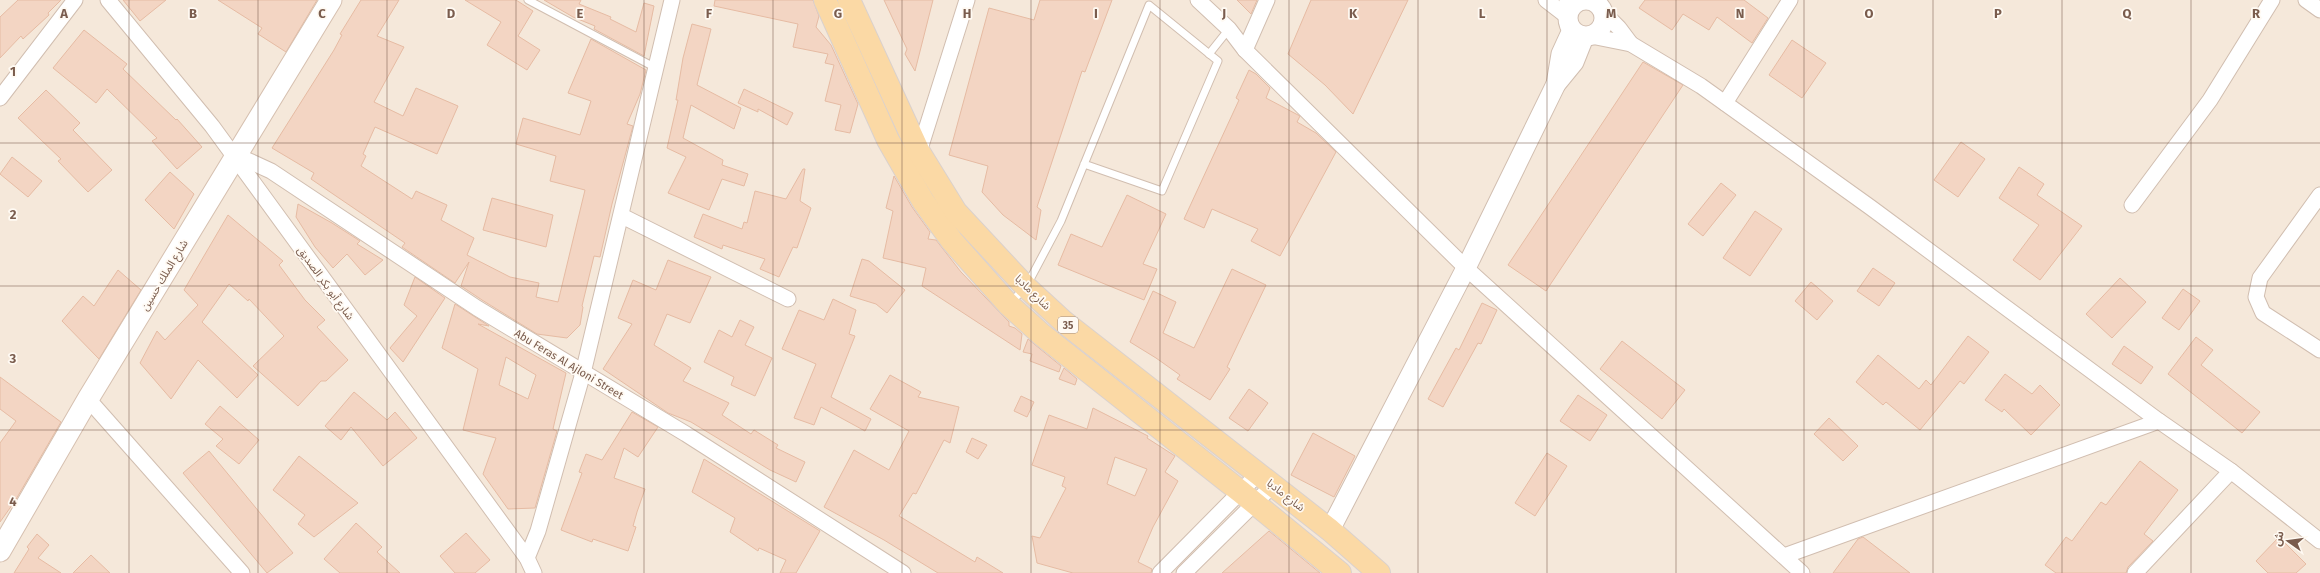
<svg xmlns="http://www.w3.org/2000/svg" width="2320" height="573" font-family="'Fira Sans','Noto Sans Arabic',sans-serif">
<rect width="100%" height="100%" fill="#fdf6ec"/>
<rect fill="#f5e8da" x="0" y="0" width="2320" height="573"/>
<g fill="#f3d5c3" stroke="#e6bba3" fill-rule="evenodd">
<polygon points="18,0 61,0 48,13 49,15 23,39 21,36 0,58 0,17"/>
<polygon points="123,0 166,0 140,21"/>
<polygon points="218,0 317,0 286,52 258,34 262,28"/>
<polygon points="361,0 399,0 377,36 404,47 374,102 403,116 416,88 458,106 437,154 375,127 363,154 366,156 361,166 412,199 416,191 447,205 441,220 474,238 467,255 510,277 539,283 536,297 558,302 585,190 550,181 556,156 516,144 523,118 580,135 591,101 568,93 591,39 646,70 640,94 627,124 633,126 612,204 600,257 594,256 582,306 583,307 580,325 567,338 537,334 482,300 461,286 469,262 455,283 402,247 405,243 311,179 314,173 272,148 334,50 342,35 340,34"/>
<polygon points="465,0 516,0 533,11 518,36 540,50 527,70 487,45 501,22"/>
<polygon points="544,0 581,0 579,4 611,17 610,19 636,32 644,3 654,6 644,56 594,29 595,26 573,17"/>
<polygon points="715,0 813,0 819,16 816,27 831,45 858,104 850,133 835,130 841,105 825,101 834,65 825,63 828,54 793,47 798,24 714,6"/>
<polygon points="884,0 933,0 915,71 905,54 907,49"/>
<polygon points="1040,0 1112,0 1085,72 1082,71 1037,207 1041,210 1036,240 1003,215 982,192 988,166 949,155 989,8 1034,20"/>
<polygon points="1237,0 1257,0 1251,14"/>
<polygon points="1311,0 1408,0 1353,114 1325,85 1288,54"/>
<polygon points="1645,0 1744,0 1768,18 1752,43 1717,17 1709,30 1683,14 1672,30 1639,8"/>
<polygon points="692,24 711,29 697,85 741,108 734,129 691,105 683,138 723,160 722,165 748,174 744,186 722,179 709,210 668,193 686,157 667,148 678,100 676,100 683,58"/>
<polygon points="84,30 127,64 123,69 176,120 177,119 202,147 177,169 152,141 157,138 107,89 96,103 53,68"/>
<polygon points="1792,40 1826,63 1802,98 1769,75"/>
<polygon points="1643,62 1683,85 1546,291 1508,265"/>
<polygon points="1249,70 1256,74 1270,88 1266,98 1298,115 1300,116 1297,122 1316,133 1336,152 1280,256 1251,241 1258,229 1212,209 1204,228 1184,219 1239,100 1236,98"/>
<polygon points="744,89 793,113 787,125 758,109 758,112 738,103"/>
<polygon points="46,90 80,123 73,130 112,170 88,192 58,161 61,159 18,118"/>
<polygon points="1961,142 1985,159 1958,197 1934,180"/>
<polygon points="12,157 42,181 28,197 0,174"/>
<polygon points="2019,167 2044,184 2037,195 2082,226 2040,280 2013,260 2039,225 1999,198"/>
<polygon points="803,169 805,169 800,201 811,208 797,248 793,247 779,277 760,269 765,259 723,245 722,249 694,237 703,214 742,229 744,222 747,223 755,191 786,199"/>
<polygon points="170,172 194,194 174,229 145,200"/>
<polygon points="894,176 912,207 930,232 928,239 936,240 961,272 1009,322 1009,326 1015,328 1022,334 1020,350 922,286 926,268 883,258 893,211 886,208"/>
<polygon points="1721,183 1736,195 1703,236 1688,224"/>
<polygon points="1127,195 1166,214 1143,264 1157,269 1144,300 1058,265 1071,234 1102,247"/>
<polygon points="492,198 553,215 546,247 483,230"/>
<polygon points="298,204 332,223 360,241 357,244 383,260 365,275 347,254 333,268 315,247 296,217"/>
<polygon points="1755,211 1782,229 1750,276 1723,258"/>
<polygon points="228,215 283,261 279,265 305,300 325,320 317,327 348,360 326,381 321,381 298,406 253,366 284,336 249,299 248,301 229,284 202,322 258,375 237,398 198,360 171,399 140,363 157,331 165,340 198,305 184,290"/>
<polygon points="862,259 869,261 905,290 887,313 876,304 850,296"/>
<polygon points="668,260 711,277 690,323 667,314 654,345 691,368 683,381 729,403 722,415 751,434 754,430 778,445 776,448 805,462 796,482 770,470 691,422 668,413 603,369 632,324 618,318 633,280 656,290"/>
<polygon points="1873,268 1895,283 1879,306 1857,291"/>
<polygon points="1232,269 1266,285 1227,367 1230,369 1210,400 1177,379 1180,375 1156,358 1130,342 1153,291 1176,302 1163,333 1194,348"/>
<polygon points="118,270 141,290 99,359 62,321 83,296 94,306"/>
<polygon points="415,277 445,298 403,362 390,348 417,316 404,305"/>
<polygon points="2120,278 2146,302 2112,338 2086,314"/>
<polygon points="1811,282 1833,301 1817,320 1795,301"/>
<polygon points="2183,289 2200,301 2179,330 2162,318"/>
<polygon points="833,299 856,310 849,334 855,336 831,397 871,419 865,431 821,407 814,425 794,418 816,364 782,349 799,310 824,320"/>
<polygon points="1482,303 1497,310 1481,344 1478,343 1443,407 1428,399 1456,348 1459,350"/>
<path d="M 455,304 L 489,326 L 478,324 L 566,373 L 553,429 L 557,431 L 535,508 L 508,509 L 483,474 L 496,438 L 463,430 L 478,369 L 442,348 ZM 506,357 L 536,375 L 528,399 L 499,385 Z"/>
<polygon points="740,320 754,327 745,345 772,358 755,396 731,385 734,377 704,362 719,330 732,337"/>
<polygon points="1968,336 1989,352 1964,384 1960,381 1920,430 1886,402 1883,405 1856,382 1878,355 1919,389 1926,380 1931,385"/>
<polygon points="2196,337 2213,350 2201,365 2260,412 2242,433 2168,374"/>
<polygon points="1028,339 1061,366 1059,372 1030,361 1032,354 1023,352"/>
<polygon points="1622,341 1685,390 1662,419 1600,369"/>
<polygon points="2124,346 2153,367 2141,384 2112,364"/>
<polygon points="1064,368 1077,379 1075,385 1059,379"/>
<polygon points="2005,374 2032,394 2040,385 2060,405 2031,435 2004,409 2002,412 1985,400"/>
<polygon points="890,375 921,392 918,397 959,407 950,443 944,440 916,494 913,493 899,516 975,562 977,557 1003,573 938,573 884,540 824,507 854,450 889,470 909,431 870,409"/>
<polygon points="0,377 61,422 15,501 0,522 0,443 16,421 0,409"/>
<polygon points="1249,389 1268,403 1248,431 1229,418"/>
<polygon points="354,392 387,420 395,412 417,438 383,466 351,427 341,440 325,426"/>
<polygon points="1578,395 1607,415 1590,441 1560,421"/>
<polygon points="1021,396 1034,402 1027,417 1014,411"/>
<polygon points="220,406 259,440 239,464 216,446 223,439 205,424"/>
<path d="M 1093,408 L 1148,436 L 1147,438 L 1175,456 L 1165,472 L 1178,481 L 1153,527 L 1138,562 L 1152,569 L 1151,573 L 1073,573 L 1037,563 L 1032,536 L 1040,538 L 1066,488 L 1062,486 L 1065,477 L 1032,465 L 1049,415 L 1087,429 ZM 1115,457 L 1147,469 L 1135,496 L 1107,484 Z"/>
<polygon points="632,412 658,427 638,457 624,448 614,478 645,489 637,512 633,526 636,527 628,551 593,539 592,542 561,530 582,473 579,472 586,454 602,460"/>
<polygon points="1829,418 1858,446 1843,461 1814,434"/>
<polygon points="1313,433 1355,456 1334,497 1291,475"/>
<polygon points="972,438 987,445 978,459 966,452"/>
<polygon points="209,451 293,553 267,573 183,473"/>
<polygon points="1547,453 1567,466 1535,516 1515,503"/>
<polygon points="299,456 358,503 314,537 298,524 305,515 273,490"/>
<polygon points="704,459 820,531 796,573 780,573 786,560 759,548 758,551 730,532 735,518 692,492"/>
<polygon points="2140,461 2178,490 2144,534 2153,541 2128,567 2126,573 2056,573 2045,565 2066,537 2072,541 2101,502 2106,505"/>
<polygon points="356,523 382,547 377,552 400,573 340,573 324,559"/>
<polygon points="1269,531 1320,573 1222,573"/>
<polygon points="466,533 490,560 475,573 455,573 440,556"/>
<polygon points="37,534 49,545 38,558 61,573 14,573 29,549 27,547"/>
<polygon points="1863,537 1910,573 1833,573 1858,539"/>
<polygon points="2279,537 2306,564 2296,573 2268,573 2256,561"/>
<polygon points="91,555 110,573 73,573"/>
</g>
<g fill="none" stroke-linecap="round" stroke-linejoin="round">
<g stroke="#d1beb0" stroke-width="9">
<g id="service">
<polyline points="528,0 656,68"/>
<polyline points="1209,54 1229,29"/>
<polyline points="1010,303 1026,287 1061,221 1149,5 1218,61 1162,191 1084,164"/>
</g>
</g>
<g stroke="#d1beb0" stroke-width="17">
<g id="minor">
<polyline points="108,0 212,126 527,558 534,573"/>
<polyline points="1198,0 1229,29 1245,50 1466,268 1802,573"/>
<polyline points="1546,0 1568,17"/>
<polyline points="1567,0 1574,4"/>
<polyline points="2306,0 2320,10"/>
<polyline points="1604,13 1619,28 1631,44"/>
<polyline points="1591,36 1631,44 1701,86 1870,207 2159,421 2231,471 2320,541"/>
<polyline points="1245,50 1267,0"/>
<polyline points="0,98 75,0"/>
<polyline points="1725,103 1790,0"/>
<polyline points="919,152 967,0"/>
<polyline points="236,159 247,160 271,171 477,308 686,434 903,573"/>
<polyline points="2320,195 2260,278 2256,297 2263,313 2320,350"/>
<polyline points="2132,205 2210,100 2272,0"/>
<polyline points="622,216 788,299"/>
<polyline points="88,399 242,573"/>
<polyline points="1784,556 2159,421"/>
<polyline points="527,558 538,531 583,373 672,0"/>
<polyline points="1160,573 1258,474"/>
<polyline points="1184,573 1273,485"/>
<polyline points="2135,573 2231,471"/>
</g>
</g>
<g stroke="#d1beb0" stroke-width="21">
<g id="tertiary">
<circle cx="1586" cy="18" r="18"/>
<polyline points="1556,84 1561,54 1572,30"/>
<polyline points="1330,530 1466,268 1556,84 1574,62 1584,37"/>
</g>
</g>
<g stroke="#d6c0b0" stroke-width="23">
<polyline id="secondary" points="0,551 88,399 331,0"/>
</g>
<g stroke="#dad1cd" stroke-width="24">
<g id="primary">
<polyline points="825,0 888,140 923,201 952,241 1008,304 1041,334 1241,492 1340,573"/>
<polyline points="849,0 919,152 956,212 1026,287 1064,322 1330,530 1379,573"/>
</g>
</g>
<use href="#service" stroke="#fff" stroke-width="7"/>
<use href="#minor" stroke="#fff" stroke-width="15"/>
<use href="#tertiary" stroke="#fff" stroke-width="19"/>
<use href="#secondary" stroke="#fff" stroke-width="21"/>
<use href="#primary" stroke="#fbd9a5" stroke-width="22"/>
</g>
<path fill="none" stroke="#7a5c4d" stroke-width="1" stroke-opacity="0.55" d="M 129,0 L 129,573M 258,0 L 258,573M 387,0 L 387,573M 516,0 L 516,573M 644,0 L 644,573M 773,0 L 773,573M 902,0 L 902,573M 1031,0 L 1031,573M 1160,0 L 1160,573M 1289,0 L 1289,573M 1418,0 L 1418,573M 1547,0 L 1547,573M 1676,0 L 1676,573M 1804,0 L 1804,573M 1933,0 L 1933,573M 2062,0 L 2062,573M 2191,0 L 2191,573M 0,143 L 2320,143M 0,286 L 2320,286M 0,430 L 2320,430"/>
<g text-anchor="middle" stroke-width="3.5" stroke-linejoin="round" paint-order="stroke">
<rect fill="#fffaf3" stroke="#a28b7f" stroke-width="1" x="1058" y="317" width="20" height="16" rx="3"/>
<g font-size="10" font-weight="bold" fill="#7a5c4d">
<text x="1068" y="329">35</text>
</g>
<g font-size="11" fill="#7a5c4d" stroke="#fffaf3">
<text transform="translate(164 275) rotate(-59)" y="4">شارع الملك حسين</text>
<text transform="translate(326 283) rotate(54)" y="4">شارع أبو بكر الصديق</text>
<text transform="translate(1033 292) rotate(44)" y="4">شارع مادبا</text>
<text transform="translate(569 364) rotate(31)" y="4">Abu Feras Al Ajloni Street</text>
<text transform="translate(1286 495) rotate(38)" y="4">شارع مادبا</text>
</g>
</g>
<g font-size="13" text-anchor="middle" font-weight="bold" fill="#7a5c4d" stroke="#fffaf3" stroke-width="3.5" stroke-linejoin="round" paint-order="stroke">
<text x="64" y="18">A</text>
<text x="193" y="18">B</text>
<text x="322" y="18">C</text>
<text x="451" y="18">D</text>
<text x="580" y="18">E</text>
<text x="709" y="18">F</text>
<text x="838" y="18">G</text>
<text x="967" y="18">H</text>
<text x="1096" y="18">I</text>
<text x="1224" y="18">J</text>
<text x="1353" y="18">K</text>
<text x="1482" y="18">L</text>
<text x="1611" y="18">M</text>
<text x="1740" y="18">N</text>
<text x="1869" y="18">O</text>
<text x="1998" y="18">P</text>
<text x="2127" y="18">Q</text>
<text x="2256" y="18">R</text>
<text x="13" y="76">1</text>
<text x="13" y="219">2</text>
<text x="13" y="363">3</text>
<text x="13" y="506">4</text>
</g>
<g transform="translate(2288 541) rotate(284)" stroke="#fffaf3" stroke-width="3" paint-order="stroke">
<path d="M0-3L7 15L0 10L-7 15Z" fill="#7a5c4d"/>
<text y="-6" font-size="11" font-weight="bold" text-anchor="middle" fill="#7a5c4d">ش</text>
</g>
</svg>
